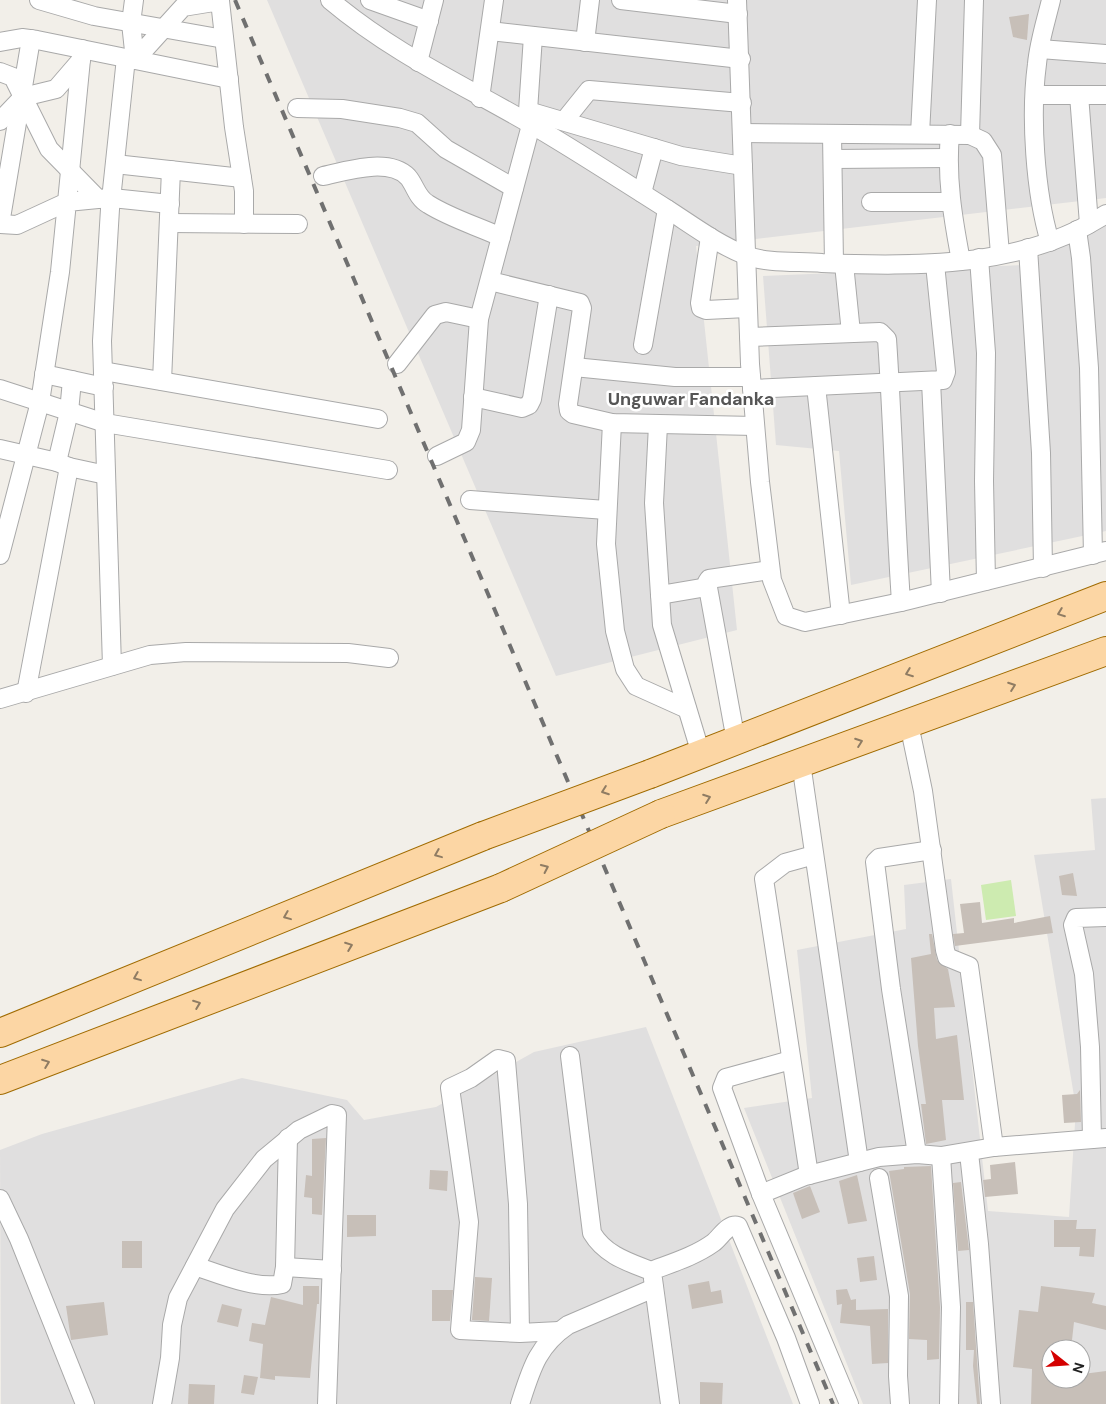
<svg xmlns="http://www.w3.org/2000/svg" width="1106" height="1404" font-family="'DM Sans',sans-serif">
<rect width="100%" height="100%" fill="#f2efe9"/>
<g fill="#e0dfdf" fill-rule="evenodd">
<polygon points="267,0 1106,0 1106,198 696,246 737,630 556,676"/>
<polygon points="1106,219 1106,531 851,585 839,451 776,445 763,276 1024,265"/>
<path d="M 1106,798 L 1106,1404 L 863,1404 L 744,1108 L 812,1098 L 797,950 L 906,929 L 904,885 L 951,879 L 988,1211 L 1069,1217 L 1076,1108 L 1034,855 L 1095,850 L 1091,799 ZM 1051,1349 L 1081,1349 L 1081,1379 L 1051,1379 Z"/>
<polygon points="646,1027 793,1404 1,1404 0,1150 42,1134 242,1078 347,1100 364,1120 436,1107 534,1052"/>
</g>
<polygon fill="#cdebb0" points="1011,880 1016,916 986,920 981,885"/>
<g fill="#c7bfb8">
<polygon points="1029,14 1027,40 1013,37 1009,17"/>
<polygon points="1073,873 1077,896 1062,895 1059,876"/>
<polygon points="980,902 982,923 1014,918 1014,923 1050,916 1053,933 955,946 953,934 964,933 960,904"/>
<polygon points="929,934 932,934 937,960 948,969 955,1007 934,1008 936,1039 957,1035 964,1100 942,1100 946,1140 926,1144 921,1104 926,1104 918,1046 911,958 931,954"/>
<polygon points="1080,1090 1081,1122 1064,1123 1062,1095 1077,1094"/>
<polygon points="326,1138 322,1215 312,1214 312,1198 304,1197 306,1175 312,1176 312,1139"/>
<polygon points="1015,1162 1018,1194 985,1197 983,1180 991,1179 990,1165"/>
<polygon points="931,1166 940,1307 939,1359 927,1360 927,1340 909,1339 910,1294 889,1171 904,1169 904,1167"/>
<polygon points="430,1170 448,1171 447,1191 429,1189"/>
<polygon points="857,1175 867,1221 848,1224 839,1181"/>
<polygon points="961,1182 969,1250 958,1251 953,1183"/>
<polygon points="810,1186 820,1212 802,1219 793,1193"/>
<polygon points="347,1215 376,1215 376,1236 347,1237"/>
<polygon points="1054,1220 1077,1220 1076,1229 1096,1229 1094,1257 1079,1256 1080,1247 1054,1247"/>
<rect x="122" y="1241" width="20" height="27"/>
<polygon points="874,1256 877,1280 860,1282 857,1258"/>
<polygon points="475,1277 492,1278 489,1321 472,1320"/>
<polygon points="709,1281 711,1292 721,1290 723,1303 692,1309 688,1285"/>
<polygon points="303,1286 319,1286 319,1304 317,1304 310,1378 275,1376 275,1380 260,1378 263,1344 249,1341 252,1323 265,1325 271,1297 303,1305"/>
<polygon points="1041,1286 1095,1293 1092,1303 1106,1306 1106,1330 1074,1322 1071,1349 1050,1349 1051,1379 1084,1379 1083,1374 1106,1371 1106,1404 1031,1404 1032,1369 1013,1367 1019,1310 1038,1312"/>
<polygon points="847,1289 851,1300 856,1299 856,1310 888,1309 888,1363 872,1364 870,1326 840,1323 842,1304 837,1305 836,1290"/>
<polygon points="432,1290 453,1290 450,1321 432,1321"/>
<polygon points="104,1302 108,1335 71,1340 66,1306"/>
<polygon points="966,1302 973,1302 980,1404 977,1404 973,1366 974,1350 966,1350"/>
<polygon points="222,1304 242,1309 238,1327 217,1322"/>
<polygon points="244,1375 258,1377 254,1395 241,1393"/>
<polygon points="700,1382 723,1383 722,1404 700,1404"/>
<polygon points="189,1384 215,1385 214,1404 188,1404"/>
</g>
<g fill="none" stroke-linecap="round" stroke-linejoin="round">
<g stroke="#a9a9a9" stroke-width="20">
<g id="minor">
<polyline points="39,0 94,16 224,39"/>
<polyline points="134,0 131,23 135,60 183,7 220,1 234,127 244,191 244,224"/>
<path d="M 330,0 C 400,59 477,91 554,138 C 592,161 629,185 667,209 C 692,225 717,244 745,255 C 768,264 797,261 822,263 C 916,267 1024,268 1106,214"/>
<polyline points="370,0 429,21"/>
<polyline points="621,0 738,14"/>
<polyline points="737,0 750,364 760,482 772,580 786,616 805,622 901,602 1106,551"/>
<polyline points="490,31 741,59"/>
<polyline points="0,42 22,38 37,40 229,79"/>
<polyline points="585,42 590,0"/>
<polyline points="1040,49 1106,54"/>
<polyline points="418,62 434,0"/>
<polyline points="0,72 13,77 49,149 98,199 112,198 170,204"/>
<polyline points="1035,95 1106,95"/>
<polyline points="1079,95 1089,224"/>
<polyline points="480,98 494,0"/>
<polyline points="297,108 342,109 400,118 417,123 446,149 514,188"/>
<polyline points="528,111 681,156 743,166"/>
<polyline points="0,121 23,97 56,89 81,60"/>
<polyline points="564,121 589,90 742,103"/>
<polyline points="742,133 970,135 983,141 992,155 1000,254"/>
<polyline points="832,134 834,263"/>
<polyline points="920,134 927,0"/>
<path d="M 950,134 C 946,178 953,219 961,261"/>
<polyline points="970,135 974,0"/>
<polyline points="833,159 948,158"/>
<polyline points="115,164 242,178"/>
<path d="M 323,176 C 346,171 389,157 408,177 C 415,185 417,198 428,204 C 450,218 477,226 501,237"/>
<polyline points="642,193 654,148"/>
<polyline points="871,202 951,202"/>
<polyline points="169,223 298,224"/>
<polyline points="0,224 17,225 67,202 82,49"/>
<polyline points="0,224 31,39"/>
<polyline points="1077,230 1081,258 1089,368 1093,555"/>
<polyline points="710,237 700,303 701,308 706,310 747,308"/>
<path d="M 1050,242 C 1035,192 1030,116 1037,64 C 1039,42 1046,21 1051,0"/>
<polyline points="1028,248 1041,453 1043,568"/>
<polyline points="979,258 986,353 984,481 986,581"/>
<polyline points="844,264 851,333"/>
<polyline points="490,281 580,303 582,308 568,404 569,411 573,414 612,423 755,426"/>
<path d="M 749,337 L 880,332 L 887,339 C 893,427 895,514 901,602"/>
<polyline points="643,345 667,209"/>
<polyline points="397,364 435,315 446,312 479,319"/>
<polyline points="574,367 675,377 751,377"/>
<polyline points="103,371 378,419"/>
<polyline points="44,374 104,387"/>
<polyline points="162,381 171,170"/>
<polyline points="931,381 941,593"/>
<polyline points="816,386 841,615"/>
<polyline points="0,389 105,423 388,470"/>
<polyline points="752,389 943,380 946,372 935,264"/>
<polyline points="473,397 522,408 529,405 532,399 549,295"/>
<polyline points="612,423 606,544 615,631 625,669 636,686 687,709"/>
<polyline points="658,425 654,503 662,625 701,754"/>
<polyline points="0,449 57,462"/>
<polyline points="437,456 466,442 471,430 479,319 531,125 528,111 533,36"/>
<polyline points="69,467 106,475"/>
<polyline points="470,500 606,510"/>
<polyline points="0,555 40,402 60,272 67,202 98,199"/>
<polyline points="660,595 707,587"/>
<polyline points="112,666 102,341 110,209 126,58"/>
<polyline points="26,693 69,467 57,462 69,412 72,380"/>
<polyline points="0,699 150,655 186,652 348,653 389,658"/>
<polyline points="909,724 923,791 945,950 947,957 969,966 994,1147"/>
<polyline points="736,741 707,582 709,579 770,570"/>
<polyline points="801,763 859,1162"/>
<path d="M 570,1056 L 592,1233 C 605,1255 628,1262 651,1271 C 672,1263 695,1256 713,1243 C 720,1238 728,1223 738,1226 L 786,1338 L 810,1404"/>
<polyline points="1092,1139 1090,1047 1084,974 1073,925 1076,918 1106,917"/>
<polyline points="969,1153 979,1244 991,1404"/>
<polyline points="917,1154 891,989 875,862 879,858 932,850"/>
<polyline points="941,1156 951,1307 949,1404"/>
<polyline points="809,1175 764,879 785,863 814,855"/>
<polyline points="879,1178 899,1296 898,1376 900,1404"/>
<polyline points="761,1194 722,1088 726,1078 791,1060"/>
<polyline points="0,1199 19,1239 85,1404"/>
<path d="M 195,1266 C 219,1274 257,1290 282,1284 L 285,1267 L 288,1138"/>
<polyline points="285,1267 332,1270"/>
<polyline points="653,1279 670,1404"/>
<polyline points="520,1333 518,1204 506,1061 498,1059 471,1078 450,1088 469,1222 460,1330 520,1333 559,1331"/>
<polyline points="162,1404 170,1358 172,1325 178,1298 225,1209 264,1159 299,1130 332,1114 337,1115 327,1404"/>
<path d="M 520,1404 C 531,1370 537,1346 568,1325 L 654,1288"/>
<polyline points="849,1404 761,1194 805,1176 879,1157 917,1154 941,1156 994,1147 1106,1138"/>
</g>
</g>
<g stroke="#a06b00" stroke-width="30">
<g id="primary">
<polyline points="650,774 1106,596"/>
<polyline points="661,814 1106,651"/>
<polyline points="0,1033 483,836"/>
<polyline points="0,1080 501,888"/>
</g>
</g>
<use href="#minor" stroke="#fff" stroke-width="18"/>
<use href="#primary" stroke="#fcd6a4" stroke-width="28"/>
<polyline stroke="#707070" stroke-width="4" stroke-dasharray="10 10" stroke-linecap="butt" points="235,0 833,1404"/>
<g stroke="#a06b00" stroke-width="30" stroke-linecap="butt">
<g id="primary-bridge">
<polyline points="483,836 650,774"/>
<polyline points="501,888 661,814"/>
</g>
</g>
<use href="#primary-bridge" stroke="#fcd6a4" stroke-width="28"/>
</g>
<defs><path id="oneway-chevron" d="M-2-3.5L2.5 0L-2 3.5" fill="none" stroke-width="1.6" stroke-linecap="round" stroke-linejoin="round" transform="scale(1.25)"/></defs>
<g stroke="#8f7c63">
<use href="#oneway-chevron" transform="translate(1061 613) rotate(159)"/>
<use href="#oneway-chevron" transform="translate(909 673) rotate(159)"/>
<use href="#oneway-chevron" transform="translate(1012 686) rotate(-20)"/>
<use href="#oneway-chevron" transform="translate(859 742) rotate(-20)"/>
<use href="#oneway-chevron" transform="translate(605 791) rotate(160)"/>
<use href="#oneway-chevron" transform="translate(707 798) rotate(-20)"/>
<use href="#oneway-chevron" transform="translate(438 854) rotate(158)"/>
<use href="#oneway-chevron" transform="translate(545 868) rotate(-25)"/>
<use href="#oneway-chevron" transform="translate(287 916) rotate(158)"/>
<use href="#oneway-chevron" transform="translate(349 946) rotate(-21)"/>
<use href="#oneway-chevron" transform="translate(137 977) rotate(158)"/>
<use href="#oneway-chevron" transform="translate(197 1004) rotate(-21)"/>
<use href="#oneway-chevron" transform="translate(46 1063) rotate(-21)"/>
</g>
<g text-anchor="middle" stroke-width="5" stroke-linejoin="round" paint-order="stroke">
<g font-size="18" font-weight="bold" fill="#555" stroke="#fff">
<text x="691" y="405">Unguwar Fandanka</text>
</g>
</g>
<g transform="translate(1066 1364) rotate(107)"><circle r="24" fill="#ffffff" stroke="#a7a7a7"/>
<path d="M0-4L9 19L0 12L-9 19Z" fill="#d40000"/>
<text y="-8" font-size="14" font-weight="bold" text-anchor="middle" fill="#222222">N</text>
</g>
</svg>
